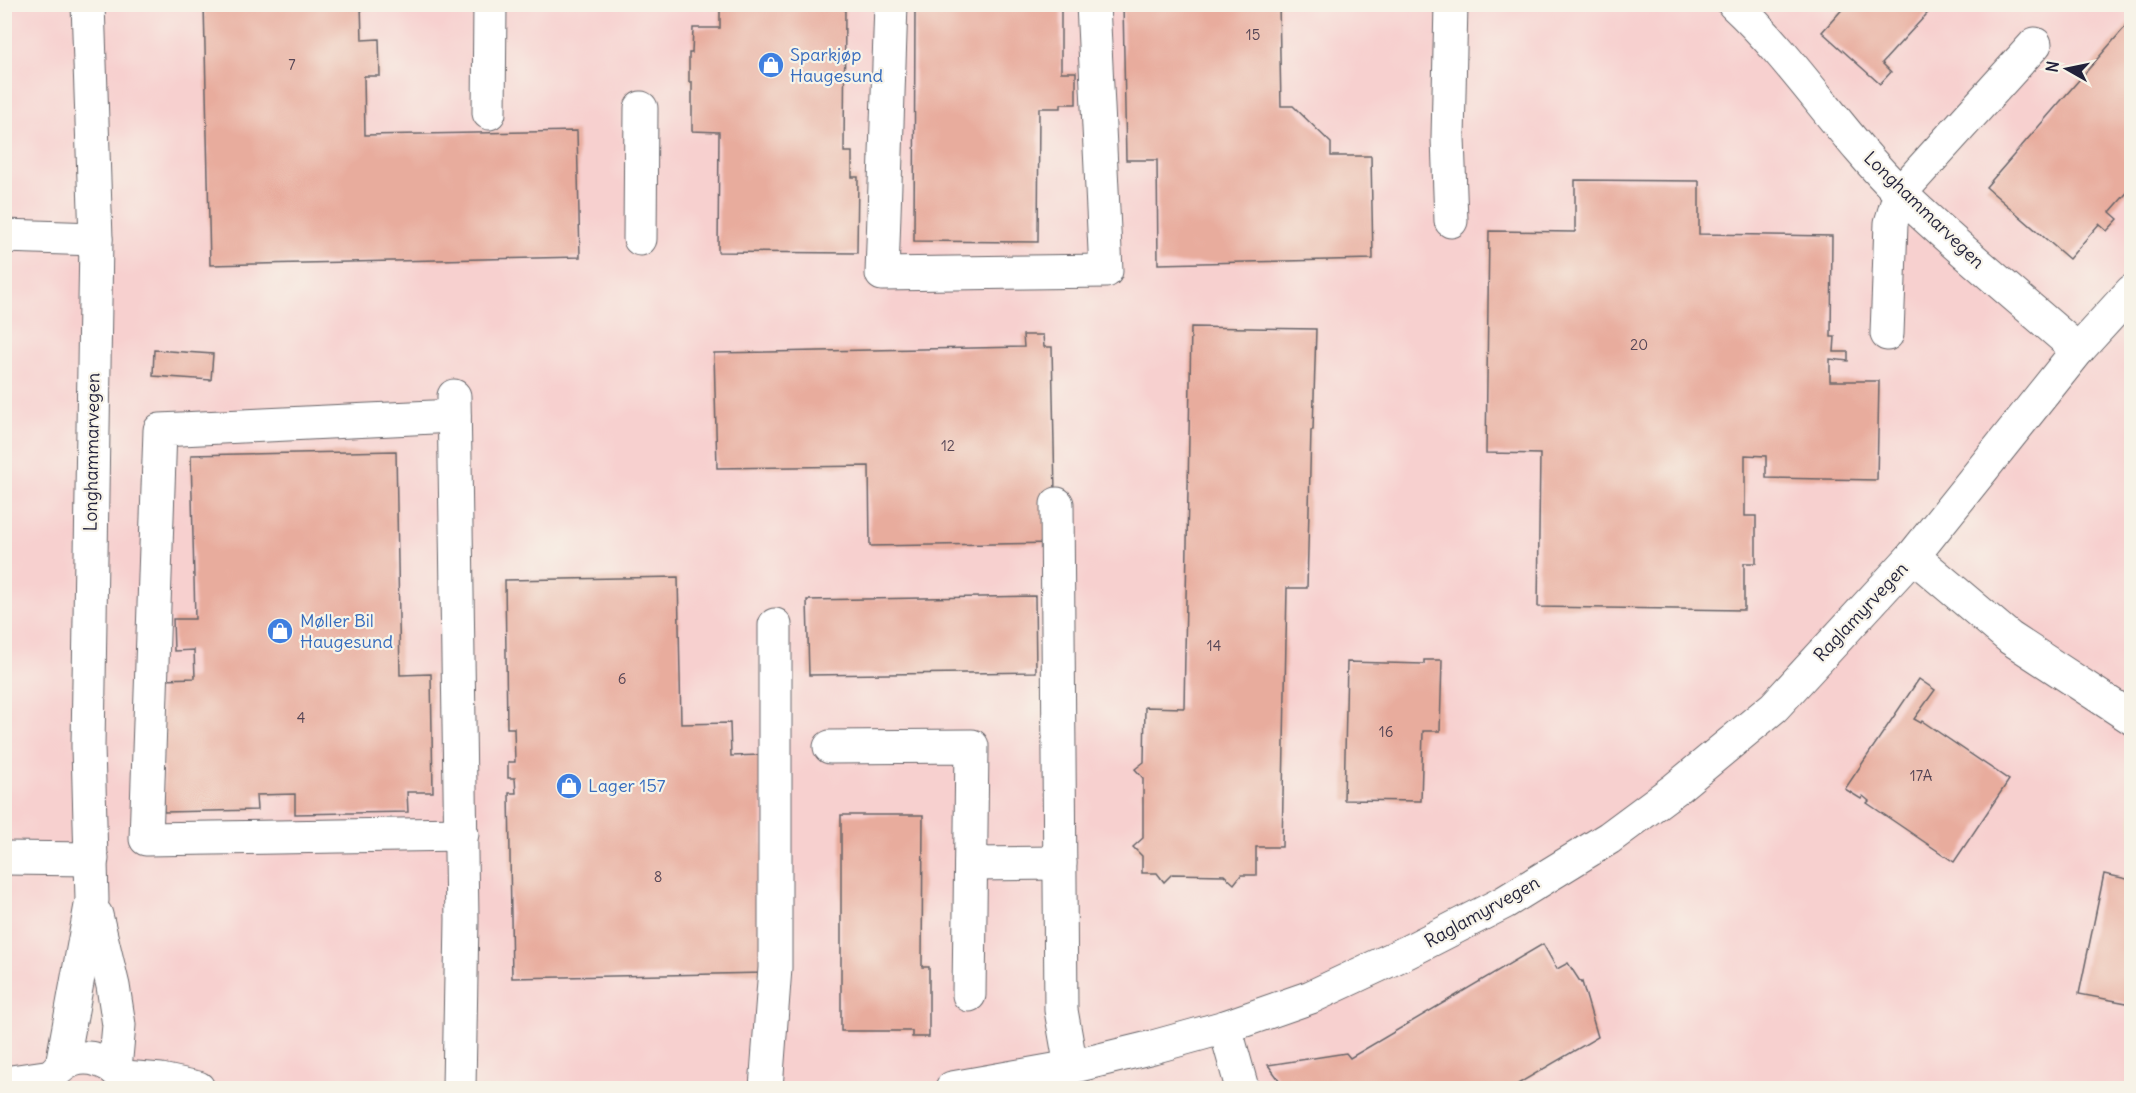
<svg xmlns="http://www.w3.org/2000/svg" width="2136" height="1093" font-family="Delius,sans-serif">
<rect width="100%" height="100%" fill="#f7f3e8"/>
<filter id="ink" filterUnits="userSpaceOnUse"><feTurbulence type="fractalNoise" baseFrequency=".0167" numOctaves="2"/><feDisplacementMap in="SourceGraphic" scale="12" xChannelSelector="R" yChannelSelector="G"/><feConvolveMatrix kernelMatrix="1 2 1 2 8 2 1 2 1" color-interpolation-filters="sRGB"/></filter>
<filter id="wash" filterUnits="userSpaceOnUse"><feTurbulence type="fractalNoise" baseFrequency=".008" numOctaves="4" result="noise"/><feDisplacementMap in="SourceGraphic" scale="24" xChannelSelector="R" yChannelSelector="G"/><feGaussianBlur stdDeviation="1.35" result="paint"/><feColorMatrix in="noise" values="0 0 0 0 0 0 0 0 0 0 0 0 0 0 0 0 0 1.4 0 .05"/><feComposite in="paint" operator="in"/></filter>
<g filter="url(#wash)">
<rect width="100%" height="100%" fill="#e8e0bd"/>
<rect fill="#f7d0cf" x="5" y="5" width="2126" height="1083"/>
<g id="blocks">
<g fill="#e8ac9d">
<polygon points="204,4 361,4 362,40 379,39 380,76 364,76 365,135 577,131 580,257 210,265"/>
<polygon points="720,4 845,4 844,152 852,152 852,177 858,177 857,253 718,252 719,132 692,131 692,82 689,82 689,53 692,53 693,28 720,28"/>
<polygon points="915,4 1061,4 1061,72 1076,72 1076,104 1061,104 1061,108 1039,108 1038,242 914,241"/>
<polygon points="1123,4 1279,4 1281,106 1293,106 1331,143 1331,156 1371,156 1373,259 1158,264 1157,160 1126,160"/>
<polygon points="1847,4 1936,4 1882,63 1891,72 1880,84 1822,32"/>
<polygon points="2132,19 2132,187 2110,212 2118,219 2107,231 2099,224 2069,259 1986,187"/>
<polygon points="1575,180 1699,181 1699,234 1832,236 1831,337 1835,337 1834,352 1848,352 1848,361 1830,359 1830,381 1879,381 1877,480 1766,478 1766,456 1745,455 1745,516 1756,516 1756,563 1744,563 1744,610 1538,607 1540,454 1486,453 1489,231 1575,232"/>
<polygon points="1191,327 1316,329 1313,430 1311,430 1307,588 1287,588 1282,847 1256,847 1256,875 1241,875 1234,884 1224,875 1172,874 1164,882 1157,873 1142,873 1142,856 1133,847 1143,838 1143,778 1135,769 1144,762 1145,707 1184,708"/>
<polygon points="1023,335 1043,335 1044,347 1052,347 1056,543 870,546 869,466 717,468 714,353 1024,347"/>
<polygon points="154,350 213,354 211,380 153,376"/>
<polygon points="396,451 400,675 431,674 433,792 407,792 408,812 295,814 295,794 256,795 257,810 164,812 162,679 195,678 194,650 174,651 173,619 195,619 191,455"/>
<polygon points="678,577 681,724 730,723 731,756 761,755 765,973 512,978 509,793 516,793 515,778 508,778 508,762 515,762 514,728 507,728 505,580"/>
<polygon points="1035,596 1036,672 809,675 807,600"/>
<polygon points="1424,660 1442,660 1440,731 1423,731 1421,801 1344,800 1347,662 1424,664"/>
<polygon points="1919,679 1935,690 1914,719 1921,723 1922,721 2009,780 1954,862 1867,803 1869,801 1863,796 1861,799 1845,789"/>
<polygon points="841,815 923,815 922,967 929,967 929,1037 912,1037 912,1031 841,1031"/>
<polygon points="2104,874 2132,880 2132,1004 2079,994"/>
<polygon points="1543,944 1557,969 1568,963 1581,983 1582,982 1598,1037 1511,1088 1285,1088 1268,1065 1346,1053 1350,1058"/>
</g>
</g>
</g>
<g filter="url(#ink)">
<use href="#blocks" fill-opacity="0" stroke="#676468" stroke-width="1.5"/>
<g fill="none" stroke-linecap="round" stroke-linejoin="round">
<g stroke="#676468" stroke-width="35">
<g id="minor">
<polyline points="891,4 882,274 1106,271 1093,4"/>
<polyline points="1451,4 1448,138 1451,221"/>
<path d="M 1734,4 C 1796,62 1840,134 1900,193 C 1957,248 2019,298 2078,350"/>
<polyline points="489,113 490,4"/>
<polyline points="4,236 96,239"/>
<polyline points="640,239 641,108"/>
<polyline points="1887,334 1891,223 1900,193 2035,44"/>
<polyline points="454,396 462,919 459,1088"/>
<polyline points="454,416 160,430 146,839 462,834"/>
<polyline points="1057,504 1061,1010 1071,1067"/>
<polyline points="1913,556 2010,638 2132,718"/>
<polyline points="830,747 972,746 969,995"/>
<polyline points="4,858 92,859"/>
<polyline points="971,864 1060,863"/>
<polyline points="96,915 113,986 119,1025 115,1069"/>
<polyline points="1225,1027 1242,1088"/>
<polyline points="62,1065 92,900 88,746 96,239 88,4"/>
<polyline points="124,1077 161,1080 198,1088"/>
<polyline points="4,1083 52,1076"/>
<path d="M 45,1088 C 58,1060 83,1049 111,1066 C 118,1071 124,1076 126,1084"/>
<polyline points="766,1088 775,968 775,625"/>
<polyline points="952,1088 1071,1067 1153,1047 1225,1027 1311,997 1407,952 1505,902 1609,838 1675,789 1774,707 1913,556 2078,350 2132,291"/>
</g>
</g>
<use href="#minor" stroke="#fff" stroke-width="33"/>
</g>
</g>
<defs>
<g id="shop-disc" transform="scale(1.35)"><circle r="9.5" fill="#3f7fe0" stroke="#f7f3e8"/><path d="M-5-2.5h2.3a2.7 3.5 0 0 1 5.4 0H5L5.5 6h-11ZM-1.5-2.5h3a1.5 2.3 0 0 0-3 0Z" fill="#fff"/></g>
</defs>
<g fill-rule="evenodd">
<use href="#shop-disc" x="771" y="65"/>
<use href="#shop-disc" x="280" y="631"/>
<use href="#shop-disc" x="569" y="786"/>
</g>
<g text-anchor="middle" stroke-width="4.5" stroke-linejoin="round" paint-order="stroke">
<g font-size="15" fill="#544454">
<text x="1253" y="40">15</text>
<text x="292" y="70">7</text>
<text x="1639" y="350">20</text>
<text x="948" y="451">12</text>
<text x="1214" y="651">14</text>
<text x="622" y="684">6</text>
<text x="301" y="723">4</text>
<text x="1386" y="737">16</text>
<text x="1921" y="781">17A</text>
<text x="658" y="882">8</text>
</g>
<g font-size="18" fill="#366cbe" stroke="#f7f3e8" text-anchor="start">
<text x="790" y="61">Sparkjøp<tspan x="790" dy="21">Haugesund</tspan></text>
<text x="300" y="627">Møller Bil<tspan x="300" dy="21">Haugesund</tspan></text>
<text x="588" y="792">Lager 157</text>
</g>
<g font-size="18" fill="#22223b" stroke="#f7f3e8">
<text transform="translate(1924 210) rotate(44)" y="6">Longhammarvegen</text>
<text transform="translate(92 452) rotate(-89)" y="6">Longhammarvegen</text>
<text transform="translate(1861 612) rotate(-47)" y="6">Raglamyrvegen</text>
<text transform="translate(1482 912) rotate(-29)" y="6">Raglamyrvegen</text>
</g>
</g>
<rect width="2136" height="1093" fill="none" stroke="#f7f3e8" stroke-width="24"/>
<g transform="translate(2067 69) rotate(279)" stroke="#f7f3e8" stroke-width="4.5" paint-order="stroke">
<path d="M0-4.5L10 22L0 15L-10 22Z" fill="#22223b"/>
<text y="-9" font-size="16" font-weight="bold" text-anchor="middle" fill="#22223b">N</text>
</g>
</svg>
